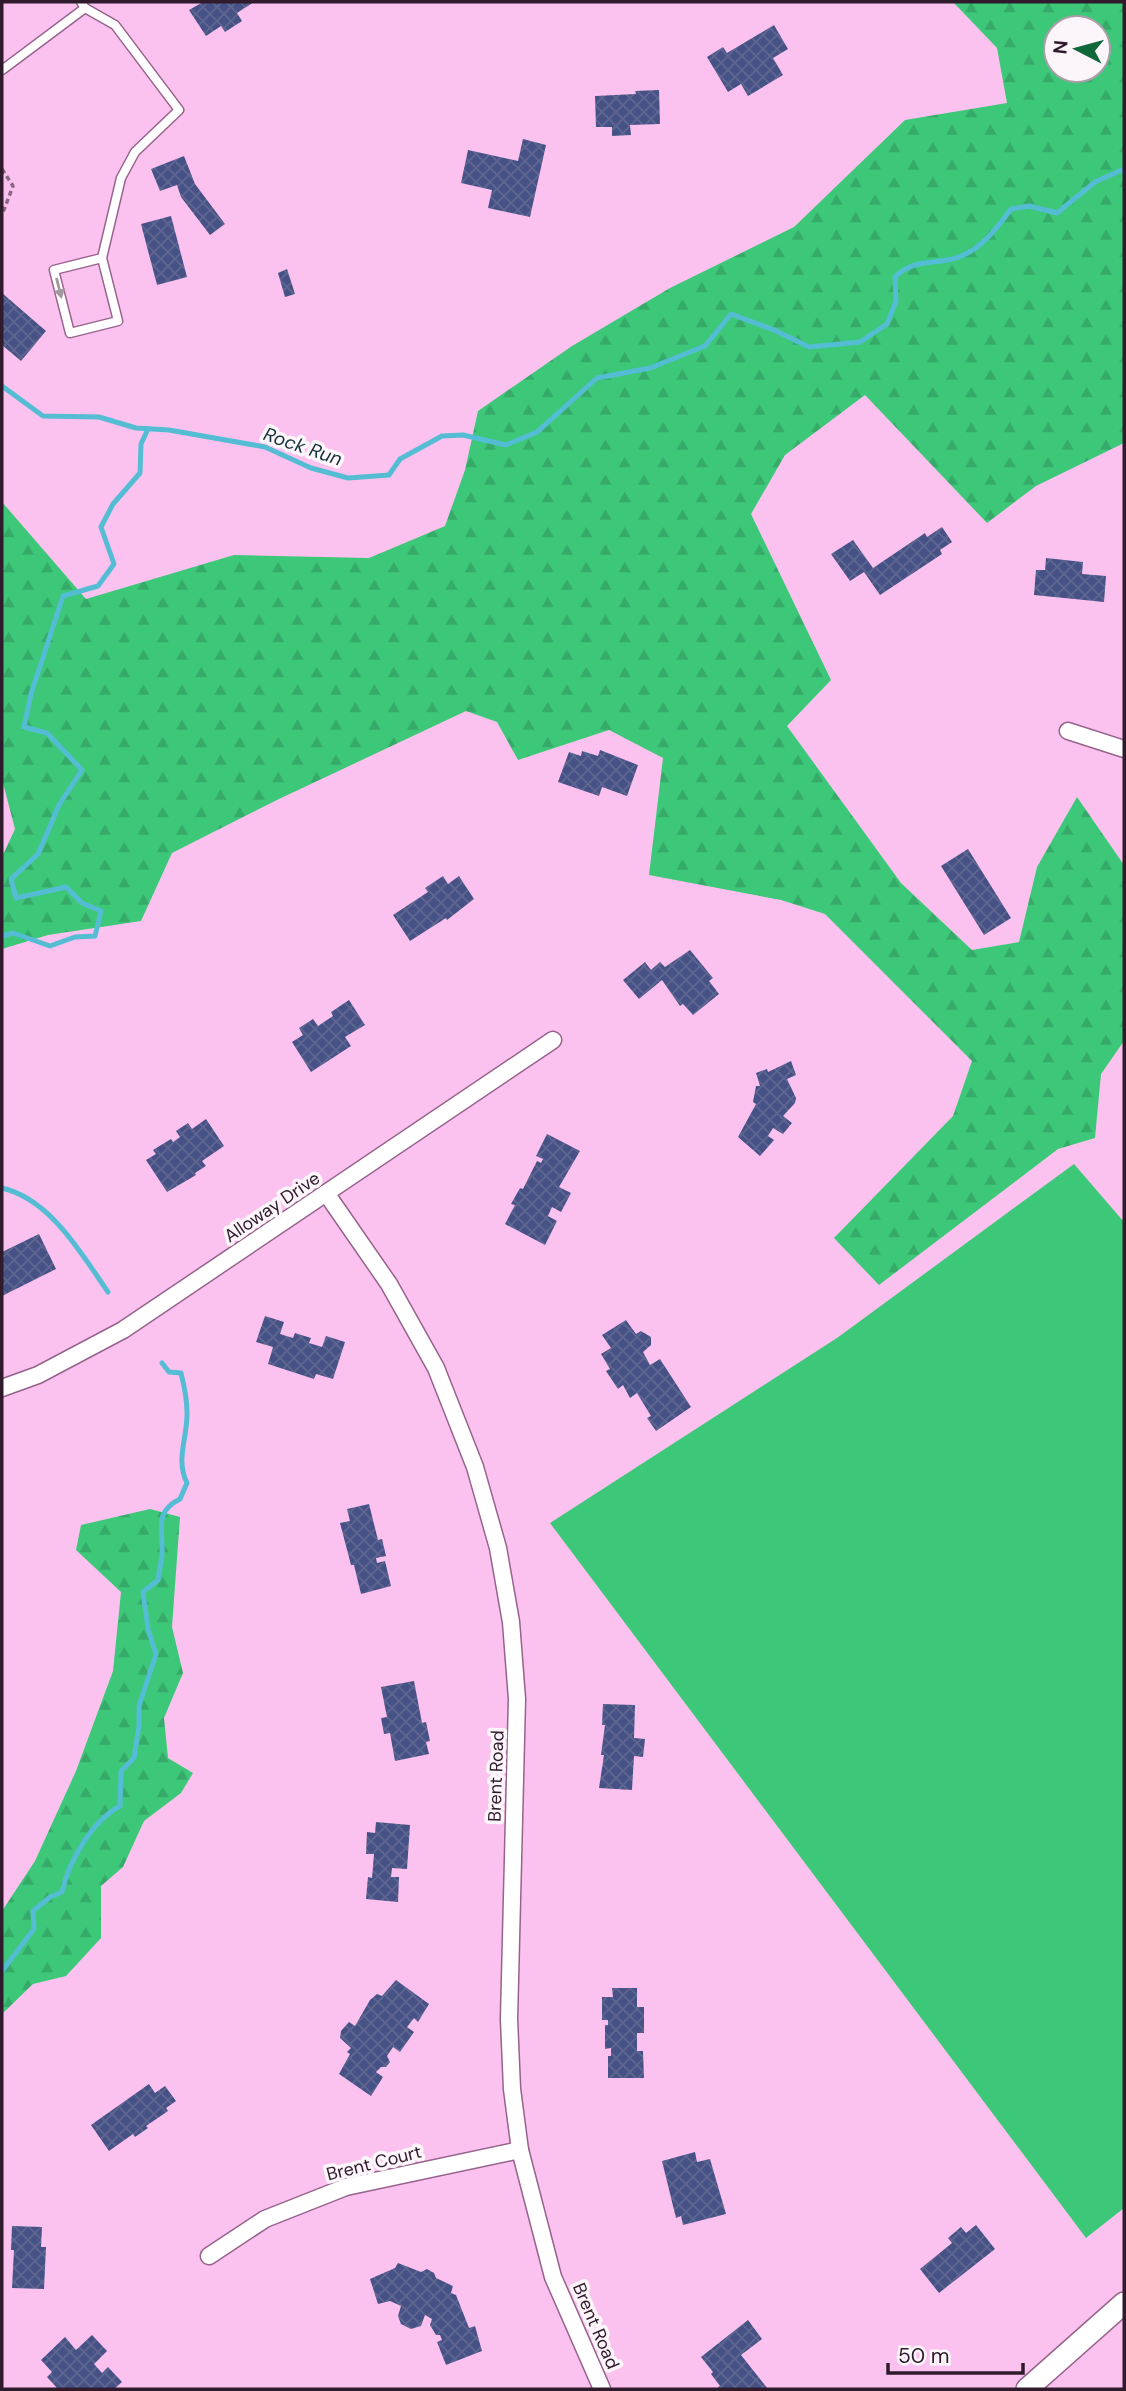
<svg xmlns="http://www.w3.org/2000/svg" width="1126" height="2391" font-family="'DM Sans',sans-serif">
<defs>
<pattern id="forest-firs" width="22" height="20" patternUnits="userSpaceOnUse" patternTransform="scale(1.75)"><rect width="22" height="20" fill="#3dc879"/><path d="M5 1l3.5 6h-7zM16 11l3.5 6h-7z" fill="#36ab69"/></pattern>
<pattern id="building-cross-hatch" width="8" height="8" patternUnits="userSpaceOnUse" patternTransform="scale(1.75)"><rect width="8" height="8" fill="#465185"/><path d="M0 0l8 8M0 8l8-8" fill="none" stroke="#5f6691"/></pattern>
</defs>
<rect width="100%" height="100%" fill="#fcc2ef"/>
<polygon fill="#3dc879" points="1074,1164 1124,1222 1124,2208 1086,2238 550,1523 837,1338"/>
<g fill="url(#forest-firs)" fill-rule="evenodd">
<path d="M 953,2 L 1124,2 L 1124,443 L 1036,486 L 987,523 L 865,395 L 785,455 L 751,514 L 831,680 L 787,726 L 901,883 L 972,950 L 1019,942 L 1037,867 L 1077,797 L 1124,865 L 1124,1041 L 1101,1074 L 1095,1138 L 1058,1149 L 879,1285 L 834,1238 L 953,1116 L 972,1061 L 825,914 L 781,900 L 649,875 L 663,758 L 609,730 L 518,760 L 497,722 L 466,711 L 279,799 L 172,853 L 141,921 L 48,935 L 2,949 L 2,857 L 15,829 L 2,779 L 2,502 L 86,599 L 234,555 L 369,558 L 445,526 L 465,470 L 478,411 L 572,346 L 670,288 L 794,227 L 905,120 L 1007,103 L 997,48 ZM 1056,28 L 1098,28 L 1098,70 L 1056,70 Z"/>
<polygon points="150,1509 180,1517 172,1627 183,1673 164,1718 168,1758 193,1773 181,1793 144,1821 123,1867 101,1886 101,1938 66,1976 33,1984 2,2014 2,1911 35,1861 76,1771 113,1671 121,1592 76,1550 81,1525"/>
</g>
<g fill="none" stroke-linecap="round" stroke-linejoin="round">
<g stroke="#54bdd3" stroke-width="5">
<path d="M 2,386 L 43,416 L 99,417 L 136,428 L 169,430 L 265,447 L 311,468 L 348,478 L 389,475 L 400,459 L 442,436 L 463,435 L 506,445 L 537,432 L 597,378 L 650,368 L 705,346 L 731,314 L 774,330 L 809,347 L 860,342 L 887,324 L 896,301 L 895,277 C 911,260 931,264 952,259 C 979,253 996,229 1011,209 L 1029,206 L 1057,213 L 1095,182 L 1124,169"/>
<polyline points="2,936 13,933 50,946 75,937 95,936 101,911 82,903 66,887 16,898 11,879 38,854 59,805 82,770 47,733 24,727 31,694 63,596 98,586 114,564 101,527 113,504 140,473 141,444 148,429"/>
<path d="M 2,1188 C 50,1199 81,1253 108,1292"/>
<path d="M 2,1971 L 34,1929 L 33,1911 L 50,1897 L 62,1892 C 69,1861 91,1822 120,1806 L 121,1771 L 134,1758 L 139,1726 L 139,1706 L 156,1654 L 148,1629 L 143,1592 L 158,1580 C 159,1571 162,1561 162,1552 C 163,1528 154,1512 180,1499 L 187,1483 C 175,1459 188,1437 187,1412 C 187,1399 184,1385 181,1373 L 169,1372 L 162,1363"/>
</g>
</g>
<g fill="url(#building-cross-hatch)">
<polygon points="203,2 254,2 237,13 242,21 225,32 221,26 206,36 189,10"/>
<polygon points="774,25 788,49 773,58 783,75 748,96 741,84 728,92 707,57 723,47 727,53"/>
<polygon points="659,90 660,124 630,125 631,135 612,136 612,127 596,127 595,96 636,94 635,91"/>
<polygon points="523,139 546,145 530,217 488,208 492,190 461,183 468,150 518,161"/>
<polygon points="184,156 195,184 225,224 210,235 181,197 177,185 160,191 151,169"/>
<polygon points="171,216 187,277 157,285 141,224"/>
<polygon points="287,269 295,294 285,297 278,273"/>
<polygon points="2,293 46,331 21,361 2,345"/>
<polygon points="942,527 952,542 940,550 942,554 880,595 864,572 850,581 831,554 853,540 873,568 925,533 927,537"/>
<polygon points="1046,558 1083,562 1082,574 1106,576 1104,602 1034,595 1036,570 1045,570"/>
<polygon points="600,750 638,765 627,796 602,787 599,796 558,782 569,752 581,756 582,751 598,756"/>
<polygon points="968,849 1011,918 984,935 941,866"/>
<polygon points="443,876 448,884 459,876 474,899 447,920 446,918 410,941 393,915 428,892 425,888"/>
<polygon points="690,950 713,978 709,981 719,994 693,1015 683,1004 680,1006 662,980 639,999 623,980 645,962 651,970 660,962 665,967"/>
<polygon points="349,1000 365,1025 345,1037 351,1046 311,1072 292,1042 303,1035 299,1028 313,1019 318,1026 333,1016 331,1012"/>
<polygon points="791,1061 796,1075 787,1079 796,1098 795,1103 783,1116 792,1123 783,1134 773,1128 768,1136 774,1140 760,1156 738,1137 756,1104 753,1102 756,1086 760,1086 756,1073 767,1069 768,1072"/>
<polygon points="206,1119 224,1146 202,1161 206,1166 195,1173 196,1175 167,1192 146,1160 156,1154 153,1150 171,1139 173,1142 180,1137 176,1131 188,1123 192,1129"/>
<polygon points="547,1134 580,1151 559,1187 571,1193 561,1212 552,1207 548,1216 557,1221 545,1245 505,1224 515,1205 511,1204 520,1188 523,1189 537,1161 541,1163 543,1159 536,1156"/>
<polygon points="39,1234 56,1269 2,1296 2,1252"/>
<polygon points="265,1316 284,1322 280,1334 293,1338 295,1333 311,1338 309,1343 322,1347 326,1336 345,1342 333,1379 316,1374 314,1379 268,1364 273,1347 256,1342"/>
<polygon points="626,1320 636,1334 641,1331 651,1337 651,1345 643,1352 650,1365 660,1359 691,1407 656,1431 647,1418 651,1416 637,1393 630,1398 623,1385 618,1389 606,1371 610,1369 601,1354 611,1348 602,1335"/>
<polygon points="369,1504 378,1540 382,1539 386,1556 376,1558 377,1563 385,1561 391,1586 361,1594 354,1565 351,1565 340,1523 350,1521 347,1509"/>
<polygon points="414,1681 422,1723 426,1722 430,1741 426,1742 429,1754 395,1761 390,1733 384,1734 381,1718 387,1717 381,1687"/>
<polygon points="603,1704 635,1705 634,1738 645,1739 643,1757 634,1756 632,1790 599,1788 604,1755 601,1755 605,1725 602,1725"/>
<polygon points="376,1822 410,1825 407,1869 392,1868 391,1877 399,1877 398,1902 366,1899 368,1877 372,1878 374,1854 366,1854 367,1832 375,1833"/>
<polygon points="396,1980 429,2004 418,2022 414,2018 407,2027 414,2032 400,2052 393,2047 387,2056 390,2062 386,2067 381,2067 376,2072 383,2077 371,2096 339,2074 350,2054 347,2052 351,2048 340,2038 341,2031 349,2022 355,2026 370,2000 377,1994 382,1996"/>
<polygon points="612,1988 637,1988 637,2007 644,2007 644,2033 637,2033 637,2051 643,2051 644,2078 608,2078 608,2056 611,2056 611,2048 605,2049 605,2025 608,2025 608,2020 602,2020 602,1997 613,1997"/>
<polygon points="149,2084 155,2093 165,2086 176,2101 166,2108 168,2111 146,2126 148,2128 135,2137 133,2134 109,2151 91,2125"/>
<polygon points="695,2152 697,2162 710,2159 726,2214 683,2225 681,2216 676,2218 662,2161"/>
<polygon points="976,2225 995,2249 939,2293 920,2269 952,2243 948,2238 961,2227 966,2233"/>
<polygon points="12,2226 42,2227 41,2247 46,2247 44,2289 12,2288 14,2250 11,2250"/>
<polygon points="398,2263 421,2272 427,2269 434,2273 436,2278 453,2286 451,2293 456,2295 469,2328 475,2326 482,2351 446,2365 437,2342 442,2340 440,2335 436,2335 430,2325 432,2319 425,2315 421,2326 411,2329 401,2324 398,2316 401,2306 390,2301 378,2304 370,2279 395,2268"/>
<polygon points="748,2320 762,2339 741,2355 768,2389 719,2389 718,2387 720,2386 711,2374 713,2372 701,2357"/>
<polygon points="92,2335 107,2351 94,2364 102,2373 108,2367 122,2382 114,2389 58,2389 47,2377 52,2372 41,2360 65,2337 76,2350"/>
</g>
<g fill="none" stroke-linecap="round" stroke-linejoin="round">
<g stroke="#96638c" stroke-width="11">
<g id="service">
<polyline points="81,2 85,8 115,25 179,110 135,152 121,178 102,258 118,321 70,333 54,270 102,258"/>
<polyline points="2,70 85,8"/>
</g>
</g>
<g stroke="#96638c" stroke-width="19">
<g id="minor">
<polyline points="1068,731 1124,749"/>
<polyline points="326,1193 389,1284 436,1368 475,1467 498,1548 511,1622 517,1699 509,2019 512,2089 520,2150 553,2277 602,2389"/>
<polyline points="2,1388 38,1375 123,1330 553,1040"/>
<polyline points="209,2256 265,2219 346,2187 520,2150"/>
</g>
</g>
<g stroke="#96638c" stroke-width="24">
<polyline id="tertiary" points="1027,2389 1124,2303"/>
</g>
<polyline stroke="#8c6784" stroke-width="3.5" stroke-dasharray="5 3.5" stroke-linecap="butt" points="2,169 13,186 2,215"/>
<use href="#service" stroke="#fff" stroke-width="8"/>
<use href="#minor" stroke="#fff" stroke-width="16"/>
<use href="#tertiary" stroke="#fff" stroke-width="21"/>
</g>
<defs><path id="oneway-solid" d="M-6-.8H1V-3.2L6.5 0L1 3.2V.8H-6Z" transform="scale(1.75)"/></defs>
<use fill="#a298a0" href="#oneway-solid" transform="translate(59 288) rotate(76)"/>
<g text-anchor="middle" stroke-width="7" stroke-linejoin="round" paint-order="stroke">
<g font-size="18" fill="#301b2c" stroke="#fcf6fb">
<text transform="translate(272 1207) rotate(-34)" y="6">Alloway Drive</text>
<text transform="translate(496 1776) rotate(-88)" y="6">Brent Road</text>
<text transform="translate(374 2163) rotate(-14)" y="6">Brent Court</text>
<text transform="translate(596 2326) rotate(67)" y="6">Brent Road</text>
</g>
<g font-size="19" font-style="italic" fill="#0f3037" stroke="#fcf6fb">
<text transform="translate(303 446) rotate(19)" y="7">Rock Run</text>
</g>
</g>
<rect width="1126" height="2391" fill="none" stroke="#301b2c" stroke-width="7"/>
<g transform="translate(1077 49) rotate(276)"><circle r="33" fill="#fcf6fb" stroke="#aa9ea8" stroke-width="2"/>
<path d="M0-5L12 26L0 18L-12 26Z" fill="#106739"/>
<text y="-10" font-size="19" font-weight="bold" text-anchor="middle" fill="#301b2c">N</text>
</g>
<path d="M888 2363v10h135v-10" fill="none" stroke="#301b2c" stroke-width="3.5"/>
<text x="898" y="2363" font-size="21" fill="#301b2c" stroke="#fcf6fb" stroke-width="5" paint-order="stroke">50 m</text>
</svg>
